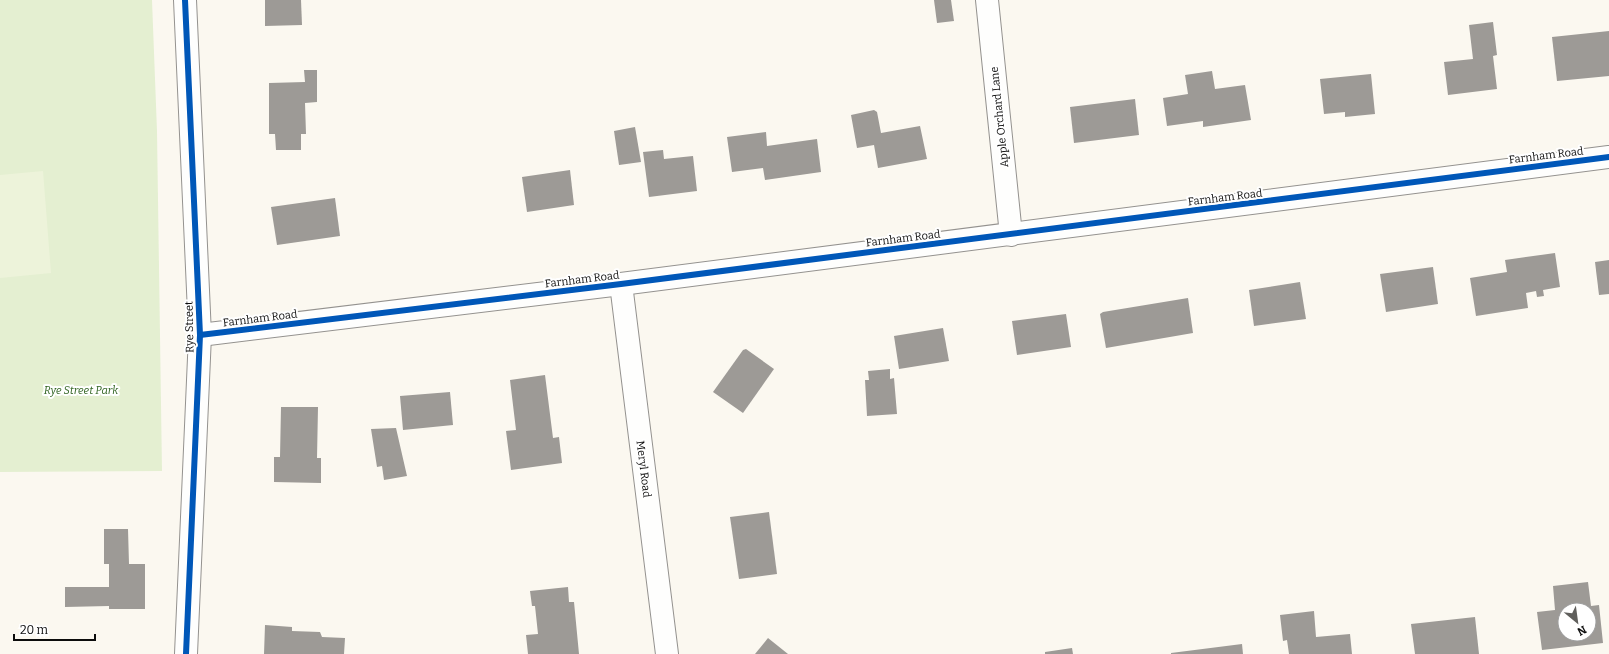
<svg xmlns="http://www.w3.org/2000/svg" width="1609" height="654" font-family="Bitter,serif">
<rect width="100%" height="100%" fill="#fbf8f0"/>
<polygon fill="#e4efd1" points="0,0 152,0 157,131 162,471 0,472"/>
<polygon fill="#edf3da" points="43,171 51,273 0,278 0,175"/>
<g fill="#9d9a96" fill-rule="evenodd">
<polygon points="265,0 301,0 302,25 265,26"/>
<polygon points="934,0 951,0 954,21 937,23"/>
<polygon points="1493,22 1497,55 1493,56 1497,89 1448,95 1444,62 1473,59 1469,25"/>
<polygon points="1609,31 1609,76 1557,81 1552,37"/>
<polygon points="304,70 317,70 317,102 305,103 306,134 301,134 301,150 276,150 275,134 269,134 269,83 305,82"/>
<polygon points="1212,71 1215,89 1245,85 1251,120 1203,127 1203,121 1167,126 1163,98 1188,94 1185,75"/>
<polygon points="1371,74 1375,114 1345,117 1345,112 1324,114 1320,79"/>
<polygon points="1135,99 1139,135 1074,143 1070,107"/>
<polygon points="874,110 877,112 881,133 920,126 927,159 878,168 874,145 857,148 851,115"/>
<polygon points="635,127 641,162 619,165 614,131"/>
<polygon points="766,132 767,146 817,139 821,172 765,180 763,168 732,172 727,137"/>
<polygon points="663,150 664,159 693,156 697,191 649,197 643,152"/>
<polygon points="570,170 574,205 527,212 522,177"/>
<polygon points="335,198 340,236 277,245 271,207"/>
<polygon points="1555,253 1560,287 1543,290 1544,296 1537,297 1536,291 1526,293 1528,308 1476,316 1470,278 1507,272 1505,260"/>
<polygon points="1609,260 1609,294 1599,295 1595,262"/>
<polygon points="1433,267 1438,304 1386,312 1380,274"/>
<polygon points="1300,282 1306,319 1254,326 1249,290"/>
<polygon points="1188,298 1193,333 1106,348 1100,314 1103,312"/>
<polygon points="1066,314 1071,347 1017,355 1012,321"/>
<polygon points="943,328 949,361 899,369 894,336"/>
<polygon points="746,349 774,369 743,413 713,392 743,350"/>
<polygon points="890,369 890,379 894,378 897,414 867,416 865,380 869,380 868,371"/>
<polygon points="545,375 553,438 559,437 562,463 511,470 506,431 516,430 510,380"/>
<polygon points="450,392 453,425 403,430 400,396"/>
<polygon points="281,407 318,407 317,458 321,458 321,483 274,482 274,457 280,457"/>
<polygon points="396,428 407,476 384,480 382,466 377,467 371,429"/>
<polygon points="769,512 777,574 739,579 730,517"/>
<polygon points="104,529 128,529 129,564 145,564 145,609 109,609 109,606 65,607 65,587 109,587 109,564 104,564"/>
<path d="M 1588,582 L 1591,606 L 1599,605 L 1603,643 L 1542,650 L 1537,612 L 1555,610 L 1553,586 ZM 1565,610 L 1589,610 L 1589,634 L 1565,634 Z"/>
<polygon points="568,587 569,602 574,602 579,654 528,654 526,635 538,634 535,606 532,606 530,591"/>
<polygon points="1314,611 1316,637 1350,634 1352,654 1289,654 1287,640 1283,641 1280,615"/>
<polygon points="1475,617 1479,654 1415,654 1411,624"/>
<polygon points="265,625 292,627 292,631 320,632 322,637 345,638 344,654 264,654"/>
<polygon points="768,638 788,654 755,654"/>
<polygon points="1242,644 1243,654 1171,654 1171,653"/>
<polygon points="1072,648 1073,654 1045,654 1045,652"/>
</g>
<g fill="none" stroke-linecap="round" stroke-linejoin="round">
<g stroke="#94928f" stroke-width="24">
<g id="minor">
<polyline points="185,0 200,335 186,654"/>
<polyline points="987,0 1011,235"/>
<polyline points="621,284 667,654"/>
<polyline points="200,335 621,284 1609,157"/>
</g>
</g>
<use href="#minor" stroke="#fefefd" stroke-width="22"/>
<g stroke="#fff" stroke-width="8">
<g id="cycleway">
<polyline points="185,0 200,335 186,654"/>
<polyline points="200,335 621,284 1609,157"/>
</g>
</g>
<use href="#cycleway" stroke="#0057b8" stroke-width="6"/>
</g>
<g text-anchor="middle" stroke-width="4" stroke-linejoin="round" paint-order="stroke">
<g font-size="11" fill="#0c0c0c" stroke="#fff">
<text transform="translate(999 117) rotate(-96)" y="4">Apple Orchard Lane</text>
<text transform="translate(1546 155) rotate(-7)" y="4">Farnham Road</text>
<text transform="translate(1225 197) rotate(-7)" y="4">Farnham Road</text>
<text transform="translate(903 238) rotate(-7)" y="4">Farnham Road</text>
<text transform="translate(582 279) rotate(-7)" y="4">Farnham Road</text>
<text transform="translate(260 318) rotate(-7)" y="4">Farnham Road</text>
<text transform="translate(189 327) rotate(-91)" y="4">Rye Street</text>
<text transform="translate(644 469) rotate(83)" y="4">Meryl Road</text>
</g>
<g font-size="11" font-style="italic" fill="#2e621f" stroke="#fff">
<text x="81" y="394">Rye Street Park</text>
</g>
</g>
<g transform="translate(1577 622) rotate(151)"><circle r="19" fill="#ffffff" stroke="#9e9e9e"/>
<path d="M0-3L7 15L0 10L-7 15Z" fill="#605f5c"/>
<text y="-6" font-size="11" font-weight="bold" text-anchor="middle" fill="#0c0c0c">N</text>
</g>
<path d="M14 634v6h81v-6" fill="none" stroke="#0c0c0c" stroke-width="2"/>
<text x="20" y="634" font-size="12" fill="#0c0c0c" stroke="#ffffff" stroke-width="3" paint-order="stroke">20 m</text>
</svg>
